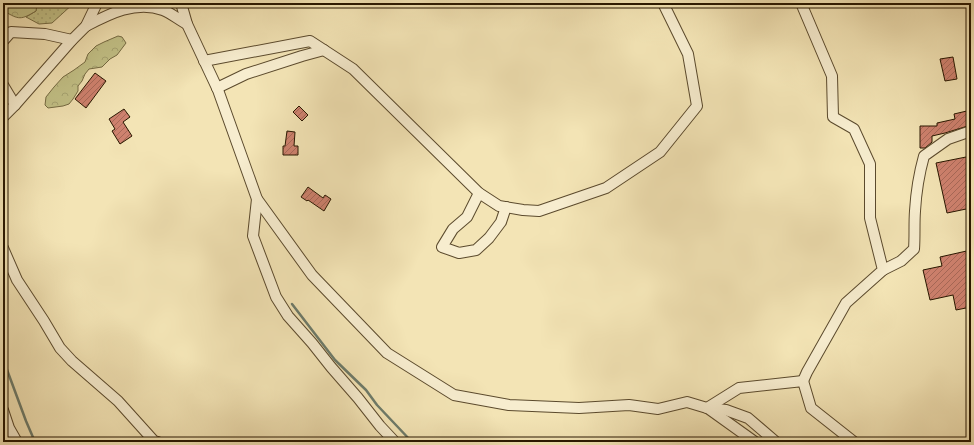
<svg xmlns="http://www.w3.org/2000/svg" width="974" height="445" font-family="'Gentium Book Plus',serif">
<defs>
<pattern id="grass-dots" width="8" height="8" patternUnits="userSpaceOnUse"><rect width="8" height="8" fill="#c3c288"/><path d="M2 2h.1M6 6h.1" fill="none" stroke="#a8a674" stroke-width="1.8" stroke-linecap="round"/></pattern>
<pattern id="forest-crowns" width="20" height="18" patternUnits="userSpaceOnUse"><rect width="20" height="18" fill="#c3c288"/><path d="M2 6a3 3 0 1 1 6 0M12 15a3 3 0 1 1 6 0" fill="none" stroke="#a8a674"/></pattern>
<pattern id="building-hatch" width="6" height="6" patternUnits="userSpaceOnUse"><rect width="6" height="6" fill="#cf826f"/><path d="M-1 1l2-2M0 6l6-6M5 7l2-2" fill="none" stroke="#a86959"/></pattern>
</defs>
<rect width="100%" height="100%" fill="#f3e4b5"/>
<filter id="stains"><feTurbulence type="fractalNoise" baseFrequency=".005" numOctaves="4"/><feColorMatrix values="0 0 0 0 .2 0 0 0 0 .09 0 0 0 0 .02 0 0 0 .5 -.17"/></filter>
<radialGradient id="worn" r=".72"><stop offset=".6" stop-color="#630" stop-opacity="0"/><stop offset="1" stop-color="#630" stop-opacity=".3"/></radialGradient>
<polygon fill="url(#grass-dots)" stroke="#766c44" points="38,3 74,3 52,23 39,24 26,17 36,11 37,4"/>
<g fill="url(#forest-crowns)" stroke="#766c44">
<path d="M 3,3 L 33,3 L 37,4 L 36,11 C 21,20 19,20 4,11 L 3,11 Z"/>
<polygon points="118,36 122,37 126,43 117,55 110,59 102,67 89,69 85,74 82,81 78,86 78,91 73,99 69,104 63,106 48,108 45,105 46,97 54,87 63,77 74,70 85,62 88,54 96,46 104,42"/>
</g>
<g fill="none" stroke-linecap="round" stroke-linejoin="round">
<g stroke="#6d7b6a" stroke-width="2.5">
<polyline points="292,304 335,360 366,390 377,405 412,442"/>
<polyline points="3,359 26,421 35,442"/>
</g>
</g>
<g fill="url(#building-hatch)" stroke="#281700">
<polygon points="953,57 957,79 945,81 940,59"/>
<polygon points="95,73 106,81 86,108 75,99"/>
<polygon points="299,106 308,115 302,121 293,112"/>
<polygon points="124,109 130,117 123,122 132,136 120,144 112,131 115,129 109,119"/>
<polygon points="971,110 971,125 945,133 932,136 932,142 925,148 920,148 920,126 937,126 937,123 955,119 954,114"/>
<polygon points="287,131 295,132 294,146 298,146 298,155 283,155 283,146 285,146"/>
<polygon points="971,156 971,208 947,213 936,163"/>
<polygon points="308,187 323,198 325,195 331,199 324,211 308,200 307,201 301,197"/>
<polygon points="971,250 971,307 956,310 953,295 930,300 923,270 942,266 940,257"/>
</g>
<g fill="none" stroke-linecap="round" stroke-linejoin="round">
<g stroke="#5b4a2d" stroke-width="12">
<g id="minor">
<polyline points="181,3 187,24 218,90 257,199 312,275 387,353 454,395 509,405 579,408 629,405 658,409 687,402 707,408 726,410 748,418 776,442"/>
<polyline points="801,3 832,76 833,117 854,129 870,164 870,218 883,270 846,303 807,372 803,381"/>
<path d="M 86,26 C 109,14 136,0 163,10 C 171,13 179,20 187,24"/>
<polyline points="3,41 11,32 45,34 72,40"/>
<polyline points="204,61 310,41 353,69 479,193 499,206 523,210 539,211 606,188 660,152 697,106 688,54 663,3"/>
<polyline points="3,85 15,105"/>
<polyline points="217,88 246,74 302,56 324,50"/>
<polyline points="3,117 15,105 72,40 86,26 97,3"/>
<polyline points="479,193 467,217 453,229 442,247 459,253 476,250 489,238 501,222 506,207"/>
<polyline points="257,199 253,236 276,297 288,316 312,343 331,367 358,398 380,426 395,442"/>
<polyline points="3,248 17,280 44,321 60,348 72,361 118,401 154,441 158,442"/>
<path d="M 883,270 L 901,261 L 914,249 C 915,236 914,224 915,211 C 916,193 919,174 924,156 L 948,139 L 971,131"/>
<polyline points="707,408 739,388 803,381 811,408 854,442"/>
<polyline points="709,409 755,442"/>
<polyline points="3,410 9,428 17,442"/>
</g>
</g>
<use href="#minor" stroke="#f7edcf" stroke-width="10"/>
</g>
<rect width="974" height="445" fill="none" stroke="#f3e4b5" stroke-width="16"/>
<rect x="4" y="4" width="966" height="437" fill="none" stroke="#281700" stroke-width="2"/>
<rect x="8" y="8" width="958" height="429" fill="none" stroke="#281700"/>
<rect width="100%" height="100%" filter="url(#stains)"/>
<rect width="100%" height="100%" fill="url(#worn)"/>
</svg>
